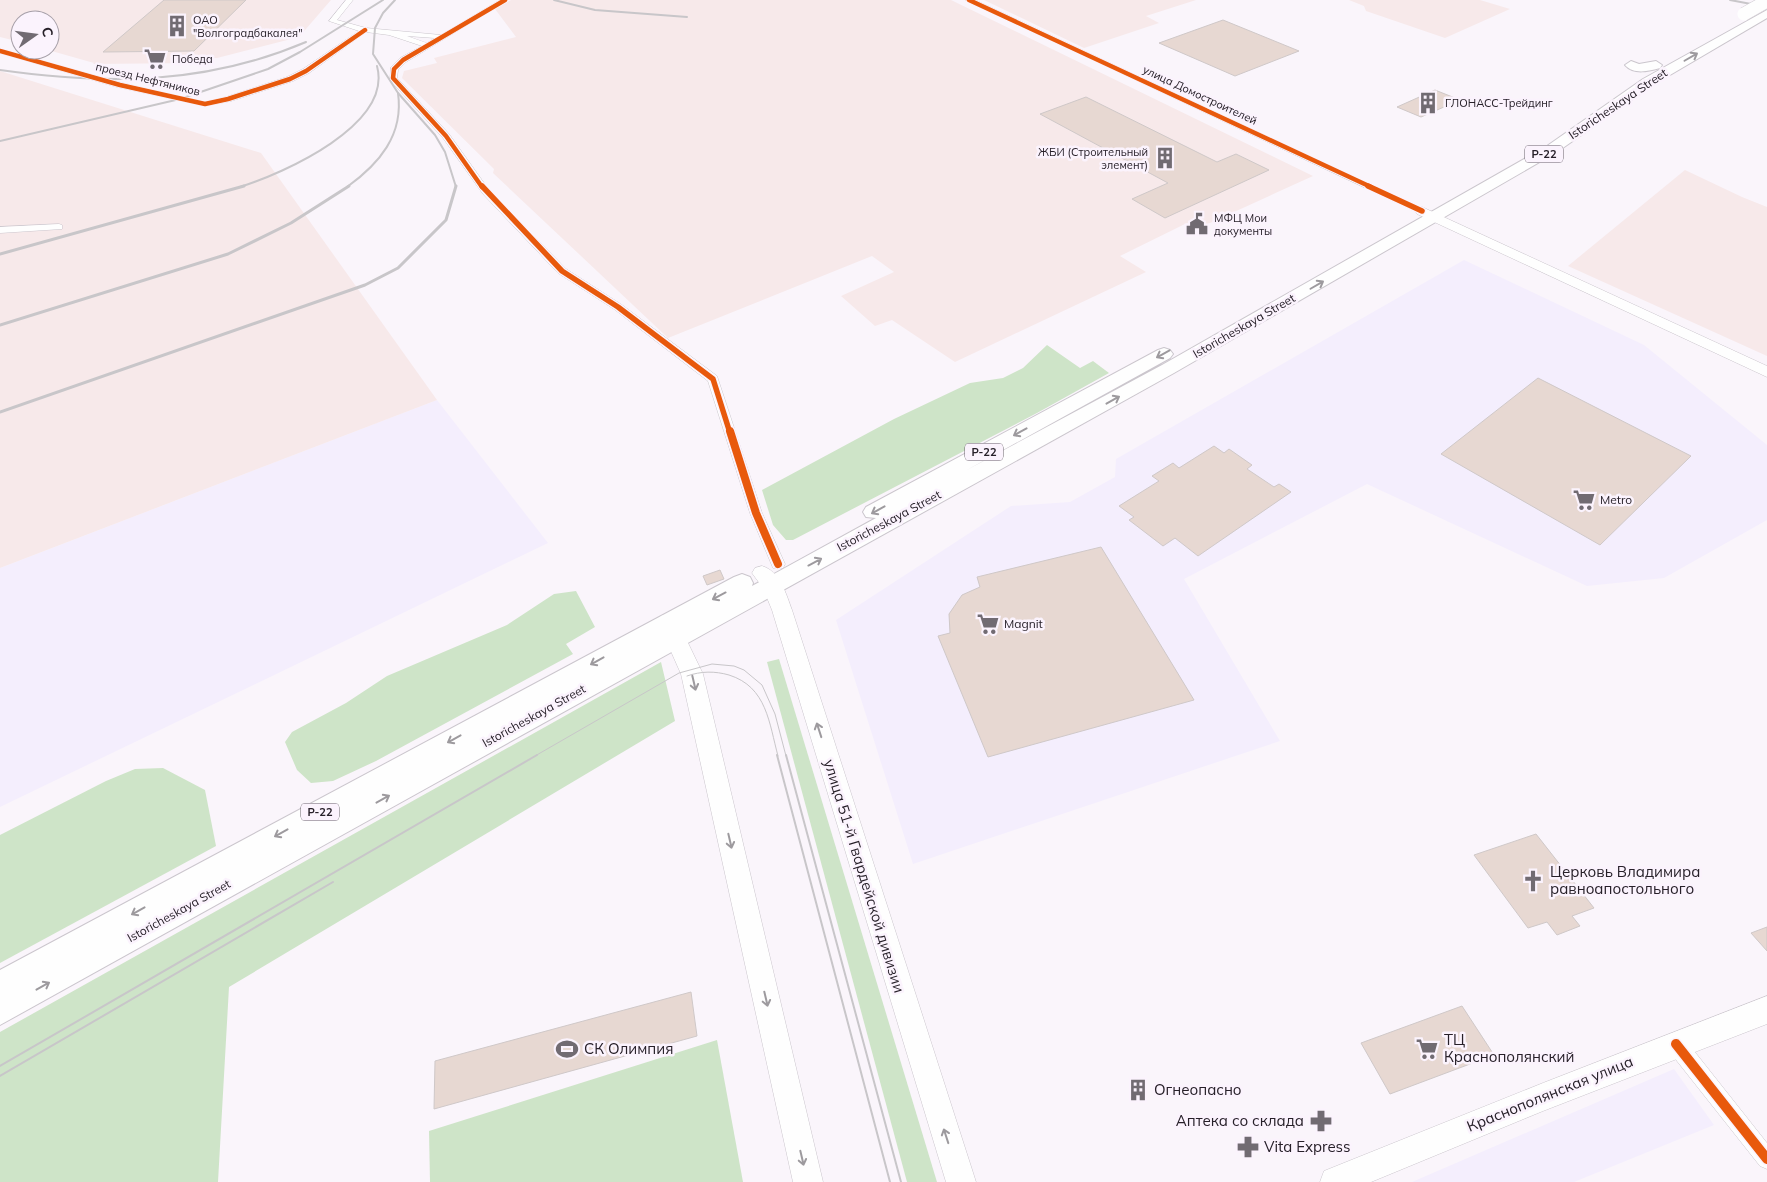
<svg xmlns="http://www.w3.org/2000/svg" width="1767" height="1182" font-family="Mulish,sans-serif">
<rect width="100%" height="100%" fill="#faf5fb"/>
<g fill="#f4eefd">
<polygon points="1464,260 1644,345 1767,445 1767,520 1664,578 1587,586 1367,484 1184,579 1280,741 913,864 836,620 1011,506 1070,502 1115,477 1116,459"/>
<polygon points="437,400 548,543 0,807 0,568"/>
<polygon points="1674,1069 1714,1125 1574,1182 1412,1182"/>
</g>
<g fill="#f7e9ea">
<polygon points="0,0 331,0 299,37 217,58 200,58 196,63 93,64 94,63 48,50 50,50 50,20 20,20 20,42 0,37"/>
<polygon points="511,0 951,0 1313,176 1199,228 1187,223 1120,256 1146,272 955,362 892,320 875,326 841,296 894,272 872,256 668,338 493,173 494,169 402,78 404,71 437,63 434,58 516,37 495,9"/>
<polygon points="984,0 1196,0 1146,16 1159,23 1084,48"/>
<polygon points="1349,0 1480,0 1510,9 1445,38 1366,11 1364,6"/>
<polygon points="0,71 261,153 437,400 0,568"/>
<polygon points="1685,170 1742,197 1767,207 1767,356 1568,266"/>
</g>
<g fill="#cee4c8">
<polygon points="1047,345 1080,368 1093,361 1109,373 1037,413 793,540 786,540 773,525 762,490 894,419 970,383 1003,378 1023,368"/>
<polygon points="576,591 595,627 566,644 573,654 376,761 333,781 311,783 297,770 285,742 292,732 346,703 387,676 507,625 554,594"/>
<polygon points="779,659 937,1182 907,1182 767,662"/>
<polygon points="661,662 675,721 229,987 218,1182 0,1182 0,1032"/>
<polygon points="163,768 205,790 216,846 0,963 0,835 106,781 135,769"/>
<polygon points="717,1040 743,1182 430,1182 429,1131"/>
</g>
<g fill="#e7d8d2" stroke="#cfc8c8">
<polygon points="164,0 246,0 194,51 103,52"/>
<polygon points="1223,20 1299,51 1235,76 1159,43"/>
<polygon points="1435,90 1460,100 1421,117 1397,107"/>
<polygon points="1086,97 1217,162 1236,154 1269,170 1165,218 1132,199 1168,183 1040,114"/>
<polygon points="1538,378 1691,456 1600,545 1441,454"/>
<polygon points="1214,446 1224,453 1229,449 1252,465 1247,469 1274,487 1279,484 1291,492 1198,556 1175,538 1163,546 1129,520 1134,517 1119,506 1159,481 1152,476 1173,463 1179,468"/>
<polygon points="1101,547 1194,700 988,757 938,636 950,633 949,614 962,595 980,587 977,577"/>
<polygon points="720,570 724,579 707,585 703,576"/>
<polygon points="1536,834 1594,908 1572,916 1580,926 1557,935 1547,922 1528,928 1474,855"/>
<polygon points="1767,927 1767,951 1751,933"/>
<polygon points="691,992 697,1036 434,1109 435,1061"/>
<polygon points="1462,1006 1494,1055 1390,1094 1361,1043"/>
<polygon points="1140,1081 1146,1096 1136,1099 1130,1084"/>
</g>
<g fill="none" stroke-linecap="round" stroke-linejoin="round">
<g stroke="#cbc6cd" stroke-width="1">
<g id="minor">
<path d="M 346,0 L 353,0 L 337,20 L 366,28 L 441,35 L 500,0 L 508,0 L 406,62 L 398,70 L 397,78 L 449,134 L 489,190 L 566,269 L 622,305 L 717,376 L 762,513 L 785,564 L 783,568 L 773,568 L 750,513 L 708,381 L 614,309 L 558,273 L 483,194 L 443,138 L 390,80 L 391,67 L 400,58 L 422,46 L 389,35 L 366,32 L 309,73 L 293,81 L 231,101 L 205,106 L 117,87 L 0,53 L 0,49 L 122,83 L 205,102 L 226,97 L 287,77 L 303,69 L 359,31 L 329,21 ZM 407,36 L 435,38 L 427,43 Z"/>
<polygon points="966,0 975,0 1427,211 1425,213 1419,213"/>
<polygon points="59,224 62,225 62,229 0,233 0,227"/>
<polygon points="1676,1034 1683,1037 1767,1143 1767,1169 1760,1166 1669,1051 1666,1044 1669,1037"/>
</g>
</g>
<g stroke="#cbc6cd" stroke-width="1">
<g id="secondary">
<polygon points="1422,207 1767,366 1767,377 1417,214 1415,211 1417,208"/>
<path d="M 762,566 C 780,571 786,594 792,610 L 976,1182 L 946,1182 L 772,610 L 763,588 L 752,573 L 755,568 Z"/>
<polygon points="668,614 675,616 703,674 823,1182 793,1182 681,674 658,622 661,616"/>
<polygon points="1767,996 1767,1024 1543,1111 1371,1182 1320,1182 1324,1171 1543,1083"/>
</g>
</g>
<g stroke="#cbc6cd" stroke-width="2">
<g id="trunk">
<polygon points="1767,10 1767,18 1653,85 1557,152 1174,373 0,1025 0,970 734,577 742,574 750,577 753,583 752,586 876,518 866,517 863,512 866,507 1158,350 1164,348 1170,350 1173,354 1170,358 965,471 1162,365 1547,146 1643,79"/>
<path d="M 1631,61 L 1639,64 L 1656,61 L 1662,65 L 1660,68 C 1649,71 1634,75 1625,65 Z"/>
</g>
</g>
<use href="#minor" fill="#fefefe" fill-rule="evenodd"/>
<use href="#secondary" fill="#fefefe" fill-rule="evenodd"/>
<use href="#trunk" fill="#fefefe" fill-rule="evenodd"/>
<g stroke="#c8c6c9" stroke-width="1">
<path d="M 687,676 C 701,671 715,671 729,675 C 767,687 769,723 778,756"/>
<polyline points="535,756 679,673 712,664 734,666 744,670 762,685 775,714 786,756"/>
</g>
<g stroke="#c8c6c9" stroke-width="2">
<polyline points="777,755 890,1182"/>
<polyline points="786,755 901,1182"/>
<polyline points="0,1066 537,755"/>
<polyline points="0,1076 333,882"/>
</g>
<g stroke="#c8c6c9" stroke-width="2">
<polyline points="395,0 383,13 375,28 373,54 398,93 435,135 445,152 456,187"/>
<polyline points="554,0 595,10 687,17"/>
<polyline points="1730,0 1767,7"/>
<path d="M 0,70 C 107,85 205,85 306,42"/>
<polyline points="0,141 180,99 268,69 300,52 383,0"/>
<path d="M 240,187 C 284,173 393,125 377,66"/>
<path d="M 347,187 C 379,164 404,135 398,93"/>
</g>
<g stroke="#c8c6c9" stroke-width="3">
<polyline points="0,254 244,186"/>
<polyline points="0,325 228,254 291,223 349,186"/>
<polyline points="0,412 365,285 398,268 446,220 456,186"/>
</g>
<g stroke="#cbc6cd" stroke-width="14" stroke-linecap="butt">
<polyline id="trunk-bridge" points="1744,14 1767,1"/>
</g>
<use href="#trunk-bridge" stroke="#fefefe" stroke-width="13"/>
<g stroke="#fbf3fd" stroke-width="6">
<g id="cycleway-far3">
<polyline points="969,0 1371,187"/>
<polyline points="0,51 120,85 205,104 228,99 290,79 306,71 365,30"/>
<polyline points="482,187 446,136 393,78 394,69 403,60 505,0"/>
</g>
</g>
<g stroke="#fbf3fd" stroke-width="8">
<g id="cycleway-far2">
<polyline points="482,186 562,271 618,307 713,379 730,433"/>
<polyline points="1368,186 1422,211"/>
</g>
</g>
<g stroke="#fbf3fd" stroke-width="11">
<polyline id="cycleway-far1" points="730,431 756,513 778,564"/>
</g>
<g stroke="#fbf3fd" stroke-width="13">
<polyline id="cycleway" points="1676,1044 1767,1159"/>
</g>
<use href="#cycleway-far3" stroke="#e8590c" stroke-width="4.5"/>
<use href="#cycleway-far2" stroke="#e8590c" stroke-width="5.5"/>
<use href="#cycleway-far1" stroke="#e8590c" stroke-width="8"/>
<use href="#cycleway" stroke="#e8590c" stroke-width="10"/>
</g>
<defs><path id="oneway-shaft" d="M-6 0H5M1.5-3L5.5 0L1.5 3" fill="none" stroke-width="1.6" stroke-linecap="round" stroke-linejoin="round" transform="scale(1.25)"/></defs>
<g stroke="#9d9a9e">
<use href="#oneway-shaft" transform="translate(1691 57) rotate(-30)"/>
<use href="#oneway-shaft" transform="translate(1317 285) rotate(-30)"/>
<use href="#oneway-shaft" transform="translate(1163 354) rotate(151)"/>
<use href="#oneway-shaft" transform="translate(1113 400) rotate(-29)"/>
<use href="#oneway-shaft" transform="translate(1020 432) rotate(151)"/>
<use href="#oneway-shaft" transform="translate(878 510) rotate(151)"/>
<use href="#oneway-shaft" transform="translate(815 562) rotate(-28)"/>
<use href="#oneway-shaft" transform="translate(719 596) rotate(152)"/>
<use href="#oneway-shaft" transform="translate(597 661) rotate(151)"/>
<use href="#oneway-shaft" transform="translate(694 683) rotate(77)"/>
<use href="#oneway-shaft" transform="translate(819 730) rotate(-108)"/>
<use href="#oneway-shaft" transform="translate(454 739) rotate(151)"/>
<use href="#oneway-shaft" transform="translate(383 799) rotate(-29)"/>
<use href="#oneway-shaft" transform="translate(281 833) rotate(151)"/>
<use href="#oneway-shaft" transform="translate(730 841) rotate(77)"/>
<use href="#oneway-shaft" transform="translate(138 911) rotate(151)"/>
<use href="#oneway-shaft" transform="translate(43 986) rotate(-29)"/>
<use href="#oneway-shaft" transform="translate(766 999) rotate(77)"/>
<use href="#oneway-shaft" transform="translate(946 1136) rotate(-108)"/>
<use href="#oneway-shaft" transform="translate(802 1158) rotate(77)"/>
</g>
<defs>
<g id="building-bare" transform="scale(1.725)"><path d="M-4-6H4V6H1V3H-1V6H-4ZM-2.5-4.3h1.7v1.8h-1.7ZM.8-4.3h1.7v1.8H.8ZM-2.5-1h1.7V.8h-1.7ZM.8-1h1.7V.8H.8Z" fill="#716b72" stroke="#fbf3fd" stroke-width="2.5" paint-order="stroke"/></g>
<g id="supermarket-bare" transform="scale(1.725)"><path d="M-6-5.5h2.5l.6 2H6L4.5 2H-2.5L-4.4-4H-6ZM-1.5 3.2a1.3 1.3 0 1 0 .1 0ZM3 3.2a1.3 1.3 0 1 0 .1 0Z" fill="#716b72" stroke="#fbf3fd" stroke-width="2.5" paint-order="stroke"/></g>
<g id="civic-bare" transform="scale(1.725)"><path d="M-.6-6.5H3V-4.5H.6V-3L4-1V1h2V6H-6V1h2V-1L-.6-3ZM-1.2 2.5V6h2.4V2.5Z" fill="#716b72" stroke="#fbf3fd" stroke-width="2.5" paint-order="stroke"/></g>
<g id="church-bare" transform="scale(1.725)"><path d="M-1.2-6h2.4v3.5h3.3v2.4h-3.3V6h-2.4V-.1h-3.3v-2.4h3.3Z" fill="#716b72" stroke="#fbf3fd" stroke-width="2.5" paint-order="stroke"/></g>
<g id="stadium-bare" transform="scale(1.725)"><path d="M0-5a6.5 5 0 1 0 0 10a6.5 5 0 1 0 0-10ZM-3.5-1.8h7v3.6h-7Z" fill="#716b72" stroke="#fbf3fd" stroke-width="2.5" paint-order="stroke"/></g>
<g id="pharmacy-bare" transform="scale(1.725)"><path d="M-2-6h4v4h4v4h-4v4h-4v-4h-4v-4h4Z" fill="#716b72" stroke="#fbf3fd" stroke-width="2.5" paint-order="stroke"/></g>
</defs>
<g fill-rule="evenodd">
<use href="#building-bare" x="177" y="26"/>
<use href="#supermarket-bare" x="155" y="59"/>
<use href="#building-bare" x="1428" y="103"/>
<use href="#building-bare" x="1165" y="158"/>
<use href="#civic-bare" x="1197" y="224"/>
<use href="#supermarket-bare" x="1584" y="500"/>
<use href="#supermarket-bare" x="988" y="624"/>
<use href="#church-bare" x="1533" y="881"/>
<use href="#stadium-bare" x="567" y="1049"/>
<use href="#supermarket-bare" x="1427" y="1049"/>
<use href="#building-bare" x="1138" y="1090"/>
<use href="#pharmacy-bare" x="1321" y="1121"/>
<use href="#pharmacy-bare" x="1248" y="1147"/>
</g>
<g text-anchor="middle" stroke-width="5" stroke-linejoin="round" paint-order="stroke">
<g font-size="11" fill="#272029" stroke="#fbf3fd" text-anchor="start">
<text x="193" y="24">ОАО<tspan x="193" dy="13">"Волгоградбакалея"</tspan></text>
<text x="172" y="63">Победа</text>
<text x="1445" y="107">ГЛОНАСС-Трейдинг</text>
<text x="1148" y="156" text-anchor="end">ЖБИ (Строительный<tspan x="1148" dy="13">элемент)</tspan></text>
<text x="1214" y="222">МФЦ Мои<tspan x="1214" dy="13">документы</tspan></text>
</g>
<g font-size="11" fill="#272029" stroke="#fbf3fd">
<text transform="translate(148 79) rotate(14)" y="4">проезд Нефтяников</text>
<text transform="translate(1200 95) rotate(25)" y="4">улица Домостроителей</text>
</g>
<g fill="#fbf3fd" stroke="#675f69" stroke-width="1">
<rect x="1525" y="145.5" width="38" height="17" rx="4"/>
<rect x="965" y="443.5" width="38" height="17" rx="4"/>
<rect x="301" y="803.5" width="38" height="17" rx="4"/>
</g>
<g font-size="11" font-weight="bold" fill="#272029">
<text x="1544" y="158">Р-22</text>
<text x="984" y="456">Р-22</text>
<text x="320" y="816">Р-22</text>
</g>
<g font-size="12" fill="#272029" stroke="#fbf3fd">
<text transform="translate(1618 104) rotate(-34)" y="4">Istoricheskaya Street</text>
<text transform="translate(1244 326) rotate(-30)" y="4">Istoricheskaya Street</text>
<text transform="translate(889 521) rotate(-28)" y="4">Istoricheskaya Street</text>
<text transform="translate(534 716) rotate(-29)" y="4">Istoricheskaya Street</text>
<text transform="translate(179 911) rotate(-29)" y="4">Istoricheskaya Street</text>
</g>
<g font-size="12" fill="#272029" stroke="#fbf3fd" text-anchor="start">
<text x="1600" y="504">Metro</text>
<text x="1004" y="628">Magnit</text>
</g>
<g font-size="15" fill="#272029" stroke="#fbf3fd" text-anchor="start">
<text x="1550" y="877">Церковь Владимира<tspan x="1550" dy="17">равноапостольного</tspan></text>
<text x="1444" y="1045">ТЦ<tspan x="1444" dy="17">Краснополянский</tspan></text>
<text x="584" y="1054">СК Олимпия</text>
<text x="1154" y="1095">Огнеопасно</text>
<text x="1304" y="1126" text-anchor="end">Аптека со склада</text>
<text x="1264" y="1152">Vita Express</text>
</g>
<g font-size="15" fill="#272029" stroke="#fbf3fd">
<text transform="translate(864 876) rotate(73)" y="5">улица 51-й Гвардейской дивизии</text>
<text transform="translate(1550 1094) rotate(-22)" y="5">Краснополянская улица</text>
</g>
</g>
<g transform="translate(35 35) rotate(76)"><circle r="24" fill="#fbf3fd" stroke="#a69fa8"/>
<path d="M0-4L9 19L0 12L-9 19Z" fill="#716b72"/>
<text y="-8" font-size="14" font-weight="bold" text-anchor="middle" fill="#272029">С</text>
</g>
</svg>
